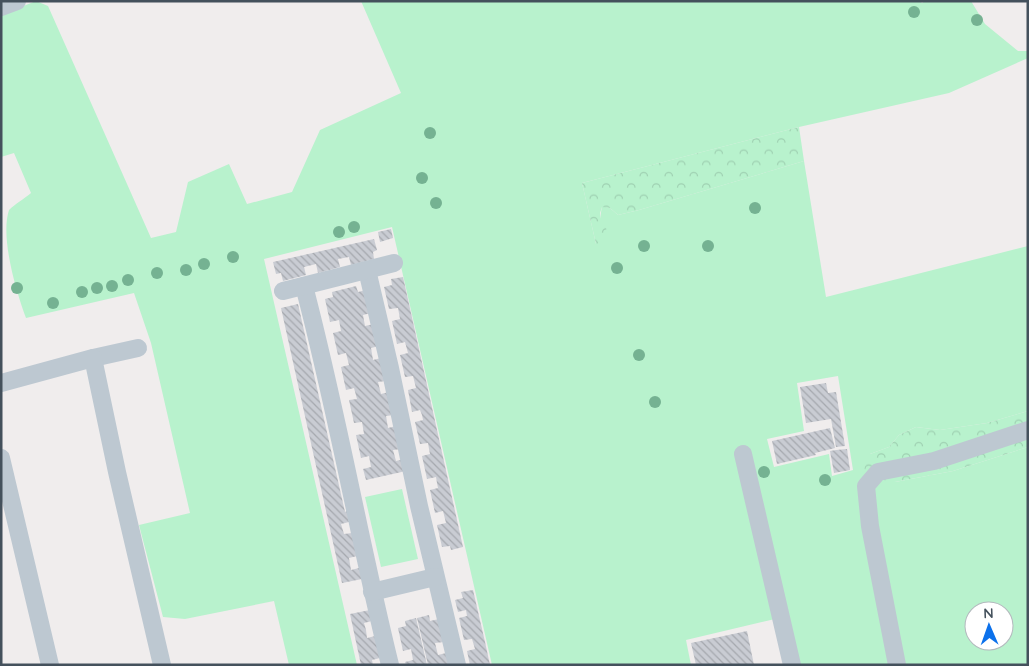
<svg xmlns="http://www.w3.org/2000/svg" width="1029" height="666" font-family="Quicksand,sans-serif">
<defs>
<pattern id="forest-crowns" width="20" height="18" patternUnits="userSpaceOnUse" patternTransform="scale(1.25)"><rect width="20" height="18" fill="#b8f2cd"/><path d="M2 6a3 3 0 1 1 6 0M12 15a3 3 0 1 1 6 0" fill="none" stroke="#9fd1b2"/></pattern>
<pattern id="building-back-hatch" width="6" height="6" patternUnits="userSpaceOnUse" patternTransform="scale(1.25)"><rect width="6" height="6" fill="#c9ccd3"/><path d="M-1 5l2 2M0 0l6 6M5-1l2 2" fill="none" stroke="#a5a8ae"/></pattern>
</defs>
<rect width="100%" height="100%" fill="#f0eded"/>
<g fill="#b8f2cd" fill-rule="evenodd">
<path d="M 36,1 L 48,6 L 151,238 L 176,232 L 188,182 L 229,164 L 247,204 L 292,192 L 320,130 L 401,93 L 361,1 L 920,1 L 922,3 L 925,1 L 971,1 L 985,24 L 1018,51 L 1028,51 L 1028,58 L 949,93 L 799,127 L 582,183 L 596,244 L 602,206 L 610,208 L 618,215 L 639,210 L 804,161 L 826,297 L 1028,246 L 1028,411 L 987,423 L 940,430 L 916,427 L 899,435 L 889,447 L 870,454 L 895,482 L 953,471 L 1028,447 L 1028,665 L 800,665 L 775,619 L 686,640 L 691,665 L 492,665 L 392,227 L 264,259 L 357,665 L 289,665 L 274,601 L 185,619 L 163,617 L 139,525 L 190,513 L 151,343 L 134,293 L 26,318 C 16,291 0,237 9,210 C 15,204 24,199 31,193 L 14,153 L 1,157 L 1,15 ZM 838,376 L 853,470 L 832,476 L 829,454 L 774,467 L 767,439 L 804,431 L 797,383 ZM 974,611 L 1004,611 L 1004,641 L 974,641 Z"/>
<polygon points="402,489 418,559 381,567 365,497"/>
</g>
<g fill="url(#forest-crowns)">
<polygon points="799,127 804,161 639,210 618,215 610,208 602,207 600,213 600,224 606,227 607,236 602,242 596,244 582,183"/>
<polygon points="1028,411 1028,447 953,471 895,482 871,479 864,469 870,454 889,447 899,435 916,427 940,430 987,423"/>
</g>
<g fill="url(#building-back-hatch)">
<polygon points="391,229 393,238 380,242 378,232"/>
<polygon points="374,239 377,250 373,252 374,259 351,265 349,257 338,259 340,267 318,273 316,264 304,267 306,275 283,281 281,273 276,274 273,262"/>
<polygon points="403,277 463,547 451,550 450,546 442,547 437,525 446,523 443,511 435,513 430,490 438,488 437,483 436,477 427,479 422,456 430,454 429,449 428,443 420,444 415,422 423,420 422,415 420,410 412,412 408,390 416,388 413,376 405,377 400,355 408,353 405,342 397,344 392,321 400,319 398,308 389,309 384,287 392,285 391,279"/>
<polygon points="356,286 358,292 366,290 371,313 363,315 365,326 374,324 379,346 371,348 373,360 381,358 386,381 378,382 381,394 389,392 394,415 386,416 388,428 396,426 401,449 393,450 396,461 404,459 406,471 366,480 363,469 371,467 369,456 361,458 356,435 364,434 362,422 354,423 349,400 357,399 354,388 346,390 341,367 349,365 346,353 338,355 333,333 341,331 339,320 330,322 325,299 333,297 332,292"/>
<polygon points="298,304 345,512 347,511 349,522 341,524 344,534 352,533 357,556 349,558 351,570 359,568 362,579 342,583 281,308"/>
<polygon points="826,383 828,393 836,392 845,446 836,447 831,419 806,423 800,387"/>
<polygon points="830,428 835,448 815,453 816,455 777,464 772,441"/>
<polygon points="847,449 850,470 834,473 830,451 836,450 836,452 836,450"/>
<polygon points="473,590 485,642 490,665 470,665 467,651 475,649 472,639 464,640 459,618 467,616 466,610 458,612 455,600 463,598 461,592"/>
<polygon points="370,610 372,621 364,623 366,630 367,638 375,636 380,658 372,660 373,665 361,665 350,614"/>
<polygon points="429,615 430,621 439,619 444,642 435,643 438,655 446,653 449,665 428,665 417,618"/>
<polygon points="416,618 420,635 427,665 406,665 405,662 413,660 411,649 403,651 398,628 406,626 405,621"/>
<polygon points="747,631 754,665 696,665 691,643"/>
</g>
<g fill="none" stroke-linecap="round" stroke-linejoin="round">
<g stroke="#bdc8d1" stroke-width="18">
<polyline points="1,7 17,1"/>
<polyline points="367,270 390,368 419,506 457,665"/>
<path d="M 304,286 C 337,411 359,539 390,665"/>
<polyline points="283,291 394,263"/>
<polyline points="93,358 138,348"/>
<polyline points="1,383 93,358 117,472 162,665"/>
<polyline points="743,454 792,665"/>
<polyline points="1,458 50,665"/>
<polyline points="372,592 435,577"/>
<polyline points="897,665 870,526 866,486 878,472 934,461 1028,430"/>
</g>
</g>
<g fill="#75b292">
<circle cx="914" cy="12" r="6"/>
<circle cx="977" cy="20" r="6"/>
<circle cx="430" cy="133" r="6"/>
<circle cx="422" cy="178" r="6"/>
<circle cx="436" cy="203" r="6"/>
<circle cx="755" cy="208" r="6"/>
<circle cx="354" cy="227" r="6"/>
<circle cx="339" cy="232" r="6"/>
<circle cx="644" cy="246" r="6"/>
<circle cx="708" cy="246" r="6"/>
<circle cx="233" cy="257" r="6"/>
<circle cx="204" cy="264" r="6"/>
<circle cx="617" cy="268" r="6"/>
<circle cx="186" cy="270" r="6"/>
<circle cx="157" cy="273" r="6"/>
<circle cx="128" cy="280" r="6"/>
<circle cx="112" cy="286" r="6"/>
<circle cx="17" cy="288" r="6"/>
<circle cx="97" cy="288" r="6"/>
<circle cx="82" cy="292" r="6"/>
<circle cx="53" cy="303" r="6"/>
<circle cx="639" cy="355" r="6"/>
<circle cx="655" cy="402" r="6"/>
<circle cx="764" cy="472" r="6"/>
<circle cx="825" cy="480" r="6"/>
</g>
<rect width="1029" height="666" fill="none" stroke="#44515c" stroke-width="5"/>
<g transform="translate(989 626) rotate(358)"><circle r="24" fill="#ffffff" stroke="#b4b9be"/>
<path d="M0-4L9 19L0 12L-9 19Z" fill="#0c71eb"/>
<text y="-8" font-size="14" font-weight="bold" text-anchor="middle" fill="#44515c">N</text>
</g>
</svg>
